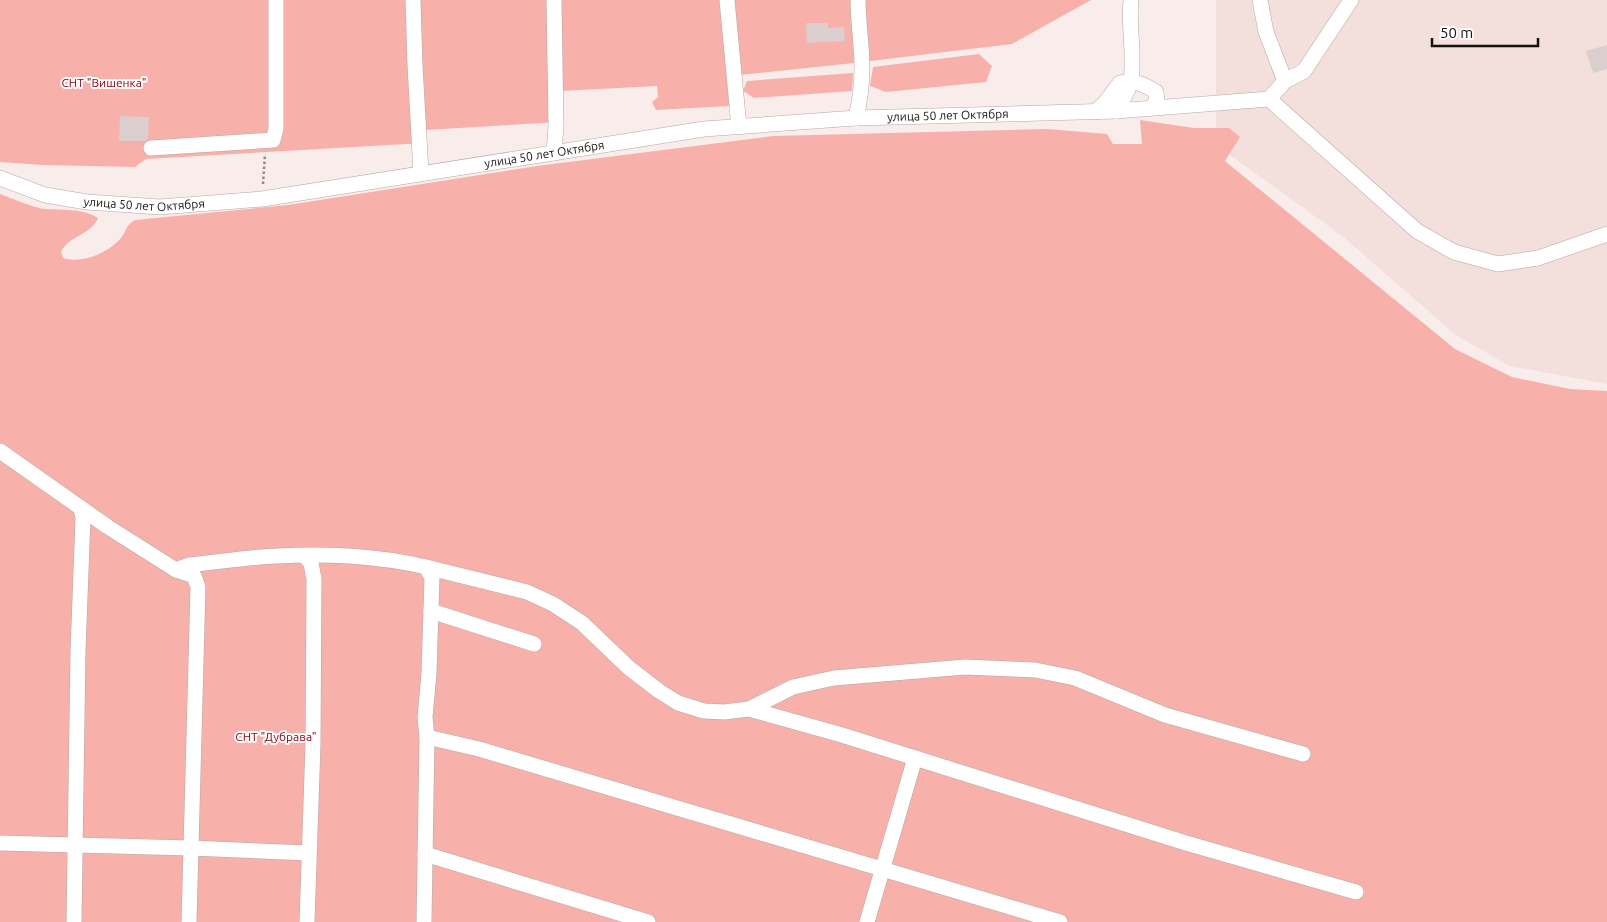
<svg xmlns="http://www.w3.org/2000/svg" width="1607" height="922" font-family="Ubuntu,sans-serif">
<rect width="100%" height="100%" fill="#f9edec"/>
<polygon fill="#f3dfdc" points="1216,0 1607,0 1607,384 1510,366 1457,336 1341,235 1216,145"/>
<g fill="#f7b1aa">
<polygon points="0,0 1091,0 1012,44 854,63 730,76 730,106 656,110 652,102 658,97 657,86 561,91 560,122 425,130 425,143 146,159 135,167 43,165 0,162"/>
<polygon points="979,54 992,66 986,82 886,92 870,86 873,67"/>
<polygon points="853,73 852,91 754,98 743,91 747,81"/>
<path d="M 1140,120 L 1194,128 L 1229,128 L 1240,137 L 1225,161 L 1455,349 L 1512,377 L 1570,389 L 1607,391 L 1607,922 L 0,922 L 0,194 C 11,198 34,208 45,209 C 63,210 82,208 98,218 C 91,235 68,236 61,252 L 63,258 C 82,264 108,253 121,238 C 127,230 125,226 135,220 L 288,205 L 537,166 L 773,136 L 1047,129 L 1107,134 L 1113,144 L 1142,144 Z"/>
</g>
<g fill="#dacfce">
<polygon points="806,23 828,23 828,28 844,27 845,41 807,43"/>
<polygon points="1607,45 1607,69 1593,73 1586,51"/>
<polygon points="120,116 149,117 148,139 145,141 119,141"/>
</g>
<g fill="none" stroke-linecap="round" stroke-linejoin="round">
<g stroke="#b3a8a6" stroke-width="16">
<g id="minor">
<polyline points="413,0 415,65 421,173"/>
<polyline points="554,0 556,126 554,153"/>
<polyline points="727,0 739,127"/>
<polyline points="1260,0 1266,32 1285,81"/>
<polyline points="1269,99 1417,231 1454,252 1498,264 1538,258 1607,234"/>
<path d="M 1116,111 C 1121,102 1130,90 1131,79 C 1135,53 1128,26 1131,0"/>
<path d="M 1094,112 L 1104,104 L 1120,83 C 1134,80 1144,84 1156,92 L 1157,102 L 1149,109"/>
<path d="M 856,118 C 860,101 862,84 862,67 C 862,45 858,22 858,0"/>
<polyline points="151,148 273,140 276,129 276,0"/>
<path id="s1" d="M 0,178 L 45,195 L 87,202 L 160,207 L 262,199 L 704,129 L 856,118 L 1116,111 L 1269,99 L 1285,81 L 1304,71 L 1351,0"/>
<path d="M 0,451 L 108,527 L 176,570 L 189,565 C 218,562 248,557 277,556 C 325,553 380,556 426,567 L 432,578 L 429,673 L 425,717 L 427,737 L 424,922"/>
<polyline points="305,556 311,563 314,579 313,744 307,922"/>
<polyline points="426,567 527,592 553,604 582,623 629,668 659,691 678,703 704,711 724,712 749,709 793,687 834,678 965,667 1035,670 1075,678 1165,715 1303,754"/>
<polyline points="176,570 194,576 198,587 189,922"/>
<polyline points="431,611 534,644"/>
<polyline points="749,709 842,735 915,758 867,922"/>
<polyline points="427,737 479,749 1060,922"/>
<polyline points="915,758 1186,843 1356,892"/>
<polyline points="0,843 190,848 308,853"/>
<polyline points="425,854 648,922"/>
<polyline points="74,922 78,651 83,518 81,508"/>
</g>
</g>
<polyline stroke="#908887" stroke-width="2.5" stroke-dasharray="2.5 2.5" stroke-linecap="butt" points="263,184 265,154"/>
<use href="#minor" stroke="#fff" stroke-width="15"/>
</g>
<g text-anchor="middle" stroke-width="4" stroke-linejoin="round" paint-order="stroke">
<g font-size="12" fill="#870211" stroke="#fdfdfd">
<text x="104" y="87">СНТ "Вишенка"</text>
<text x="276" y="741">СНТ "Дубрава"</text>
</g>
<g font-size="12" fill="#151211" stroke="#fdfdfd">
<text dy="4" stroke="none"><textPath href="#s1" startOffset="958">улица 50 лет Октября</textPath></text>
<text dy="4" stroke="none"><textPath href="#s1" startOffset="552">улица 50 лет Октября</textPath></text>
<text dy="4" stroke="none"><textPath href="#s1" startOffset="148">улица 50 лет Октября</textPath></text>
</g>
</g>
<path d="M1432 38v8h106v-8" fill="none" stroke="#151211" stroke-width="2.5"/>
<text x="1440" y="38" font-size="15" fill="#151211" stroke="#fdfdfd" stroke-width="4" paint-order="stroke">50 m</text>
</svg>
